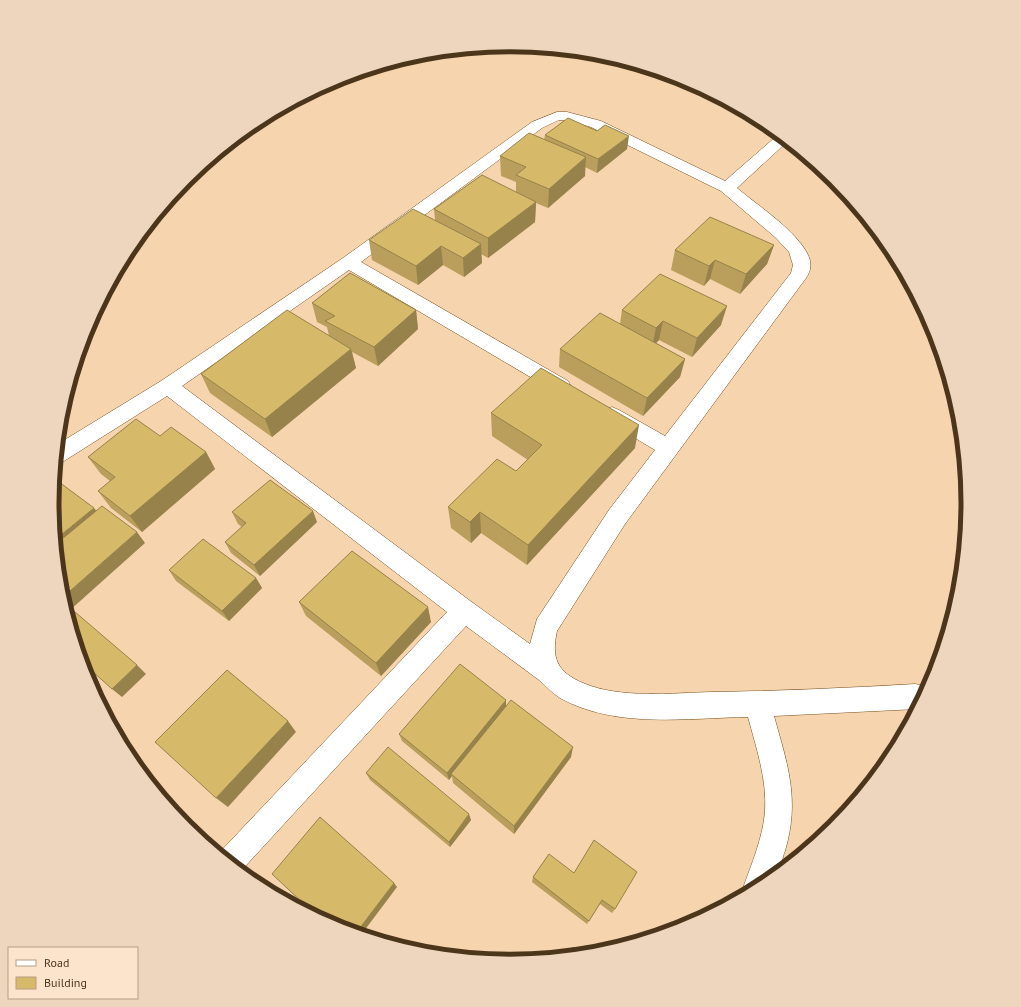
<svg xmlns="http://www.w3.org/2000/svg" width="1021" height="1007" font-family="'PT Sans',sans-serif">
<rect width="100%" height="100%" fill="#f6d4ae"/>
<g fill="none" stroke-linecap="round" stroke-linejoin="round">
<g stroke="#78501e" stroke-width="1">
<path id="minor" d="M 557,112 L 567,112 L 601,121 L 725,181 L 779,134 L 788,141 L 737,188 C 757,205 797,231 808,255 C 812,263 811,271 806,278 L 625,524 L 557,631 C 551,658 557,672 583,683 C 620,699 673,693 712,692 C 780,691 848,688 915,684 L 930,687 L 918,709 L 774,716 C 788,766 800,800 785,851 C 782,858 781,869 777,875 C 771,884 756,890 746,895 L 743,888 C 752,863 763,837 765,811 C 767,779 756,747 748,717 C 687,718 616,729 560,698 C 552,693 546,686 539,680 C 515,662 490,644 466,626 L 240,872 L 218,854 L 219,853 L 447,612 L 167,396 L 64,461 L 57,463 L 58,444 L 161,381 L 343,258 L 532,122 ZM 559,120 L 566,120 L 591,127 L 721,191 L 776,238 L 789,252 L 793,265 L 791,273 L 665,436 L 619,410 L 612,407 L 605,410 L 602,415 L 605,420 L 655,450 L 609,510 L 537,619 L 530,644 L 473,603 L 182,386 L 349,270 L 554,391 L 561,393 L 568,391 L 571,386 L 568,381 L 361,262 L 542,128 Z"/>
</g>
<use href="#minor" fill="#fff" fill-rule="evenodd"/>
</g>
<g fill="#b99f5b">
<polygon points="545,135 627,149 597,173 585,167 585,176 548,208 536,203 535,222 488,258 481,254 482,263 464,277 443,265 418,285 372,260 369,240 435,220 434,209 516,192 516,182 501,176 500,156 544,140"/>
<polygon points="774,245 767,264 740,294 710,279 704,286 671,270 675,250"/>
<polygon points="312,303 416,310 418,329 378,366 352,352 356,368 272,437 210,393 201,374 329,336 327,327 317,322"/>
<polygon points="622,310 721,325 692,357 659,340 656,343 685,359 680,377 643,416 559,367 560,349 620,324"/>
<polygon points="491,413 635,448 527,565 481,533 471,543 451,528 448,507 516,471 528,460 492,436"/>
<polygon points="160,436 206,452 215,469 142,532 111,508 98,491 110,481 101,474 88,457"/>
<polygon points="232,512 317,522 260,576 231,553 225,542 242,527 238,524"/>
<polygon points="169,570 256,578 262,588 229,621 176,581"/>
<polygon points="299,602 431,622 381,676 306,616"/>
<polygon points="506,705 571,757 514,834 453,783 452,776 449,780 402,741 399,734"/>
<polygon points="366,773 471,820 450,847 370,780"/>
<polygon points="549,854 615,909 612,913 600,904 587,924 532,882 533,877"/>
</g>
<g fill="#96824a">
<polygon points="629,136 627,149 597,173 598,159"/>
<polygon points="586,157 585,176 548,208 549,189"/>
<polygon points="536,202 535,222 488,258 488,238"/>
<polygon points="481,244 482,263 464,277 463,258"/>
<polygon points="774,245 767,264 740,294 746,274"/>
<polygon points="441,246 443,265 418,285 416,266"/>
<polygon points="715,260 710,279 704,286 709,266"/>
<polygon points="727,306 721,325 692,357 697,338"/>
<polygon points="416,310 418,329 378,366 374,347"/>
<polygon points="663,321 659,340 652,347 656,328"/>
<polygon points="351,349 356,368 272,437 265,419"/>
<polygon points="685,359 680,377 643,416 647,398"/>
<polygon points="639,425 635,448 527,565 528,545"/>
<polygon points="206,452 215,469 142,532 130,516"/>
<polygon points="94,508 103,519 57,557 56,539"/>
<polygon points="313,511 317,522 260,576 254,565"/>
<polygon points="480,512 481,533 471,543 470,522"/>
<polygon points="137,532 145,543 69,611 65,608 62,598"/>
<polygon points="256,578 262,588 229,621 222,611"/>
<polygon points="428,607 431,622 381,676 376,663"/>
<polygon points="137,665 146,674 122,697 112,689"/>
<polygon points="506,700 506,709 451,774 452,776 449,780 447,773"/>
<polygon points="288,721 296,732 228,807 216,798"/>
<polygon points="573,747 571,757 514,834 514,826"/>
<polygon points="469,814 471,820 450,847 449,842"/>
<polygon points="394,883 397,887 361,935 356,933"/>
</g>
<g fill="#d7b96a" stroke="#96824a">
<polygon points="568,118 597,131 605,125 629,136 598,159 545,135"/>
<polygon points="529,133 586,157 549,189 516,175 526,167 500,156"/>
<polygon points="482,175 536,202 488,238 434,209"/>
<polygon points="413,209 481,244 463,258 441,246 416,266 369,240"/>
<polygon points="710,217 774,245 746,274 715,260 709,266 675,250"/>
<polygon points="350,273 416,310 374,347 325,321 335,316 312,303"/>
<polygon points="660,274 727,306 697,338 663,321 656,328 622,310"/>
<polygon points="287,310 351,349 265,419 201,374"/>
<polygon points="600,313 685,359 647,398 560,349"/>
<polygon points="541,368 639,425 528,545 480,512 470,522 448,507 497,459 516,471 542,445 491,413"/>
<polygon points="136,419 160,436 171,427 206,452 130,516 98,491 115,477 88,457"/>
<polygon points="270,480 313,511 254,565 225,542 246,523 232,512"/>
<polygon points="59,482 94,508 56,539 52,503 54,486"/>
<polygon points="102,506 137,532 62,598 61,593 56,544"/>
<polygon points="203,539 256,578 222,611 169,570"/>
<polygon points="352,551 428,607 376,663 299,602"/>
<polygon points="75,612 137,665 112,689 82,662 68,618"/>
<polygon points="460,664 506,700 447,773 399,734"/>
<polygon points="227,670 288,721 216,798 155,742"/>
<polygon points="511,700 573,747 514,826 451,774"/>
<polygon points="388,747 469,814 449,842 366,773"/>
<polygon points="320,817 394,883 356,933 335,927 320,919 272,874"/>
<polygon points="594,840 637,872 615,909 602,900 589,921 533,877 549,854 574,873"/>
<polygon points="573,947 582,955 567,956"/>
</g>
<path d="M0 0H1021V1007H0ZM59 503a451 451 0 1 1 902 0a451 451 0 1 1-902 0Z" fill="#edd6bd" fill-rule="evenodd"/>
<path fill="none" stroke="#4c361b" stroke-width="5" d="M59 503a451 451 0 1 1 902 0a451 451 0 1 1-902 0Z"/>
<rect x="8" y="947" width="130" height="52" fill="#fbe4cb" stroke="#b59e85"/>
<rect x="16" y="960" width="20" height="6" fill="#ffffff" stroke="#b59e85"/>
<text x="44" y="967" font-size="12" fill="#4c361b">Road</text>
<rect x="16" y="977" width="20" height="12" fill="#d7b96a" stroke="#b59e85"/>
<text x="44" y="987" font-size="12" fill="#4c361b">Building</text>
</svg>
